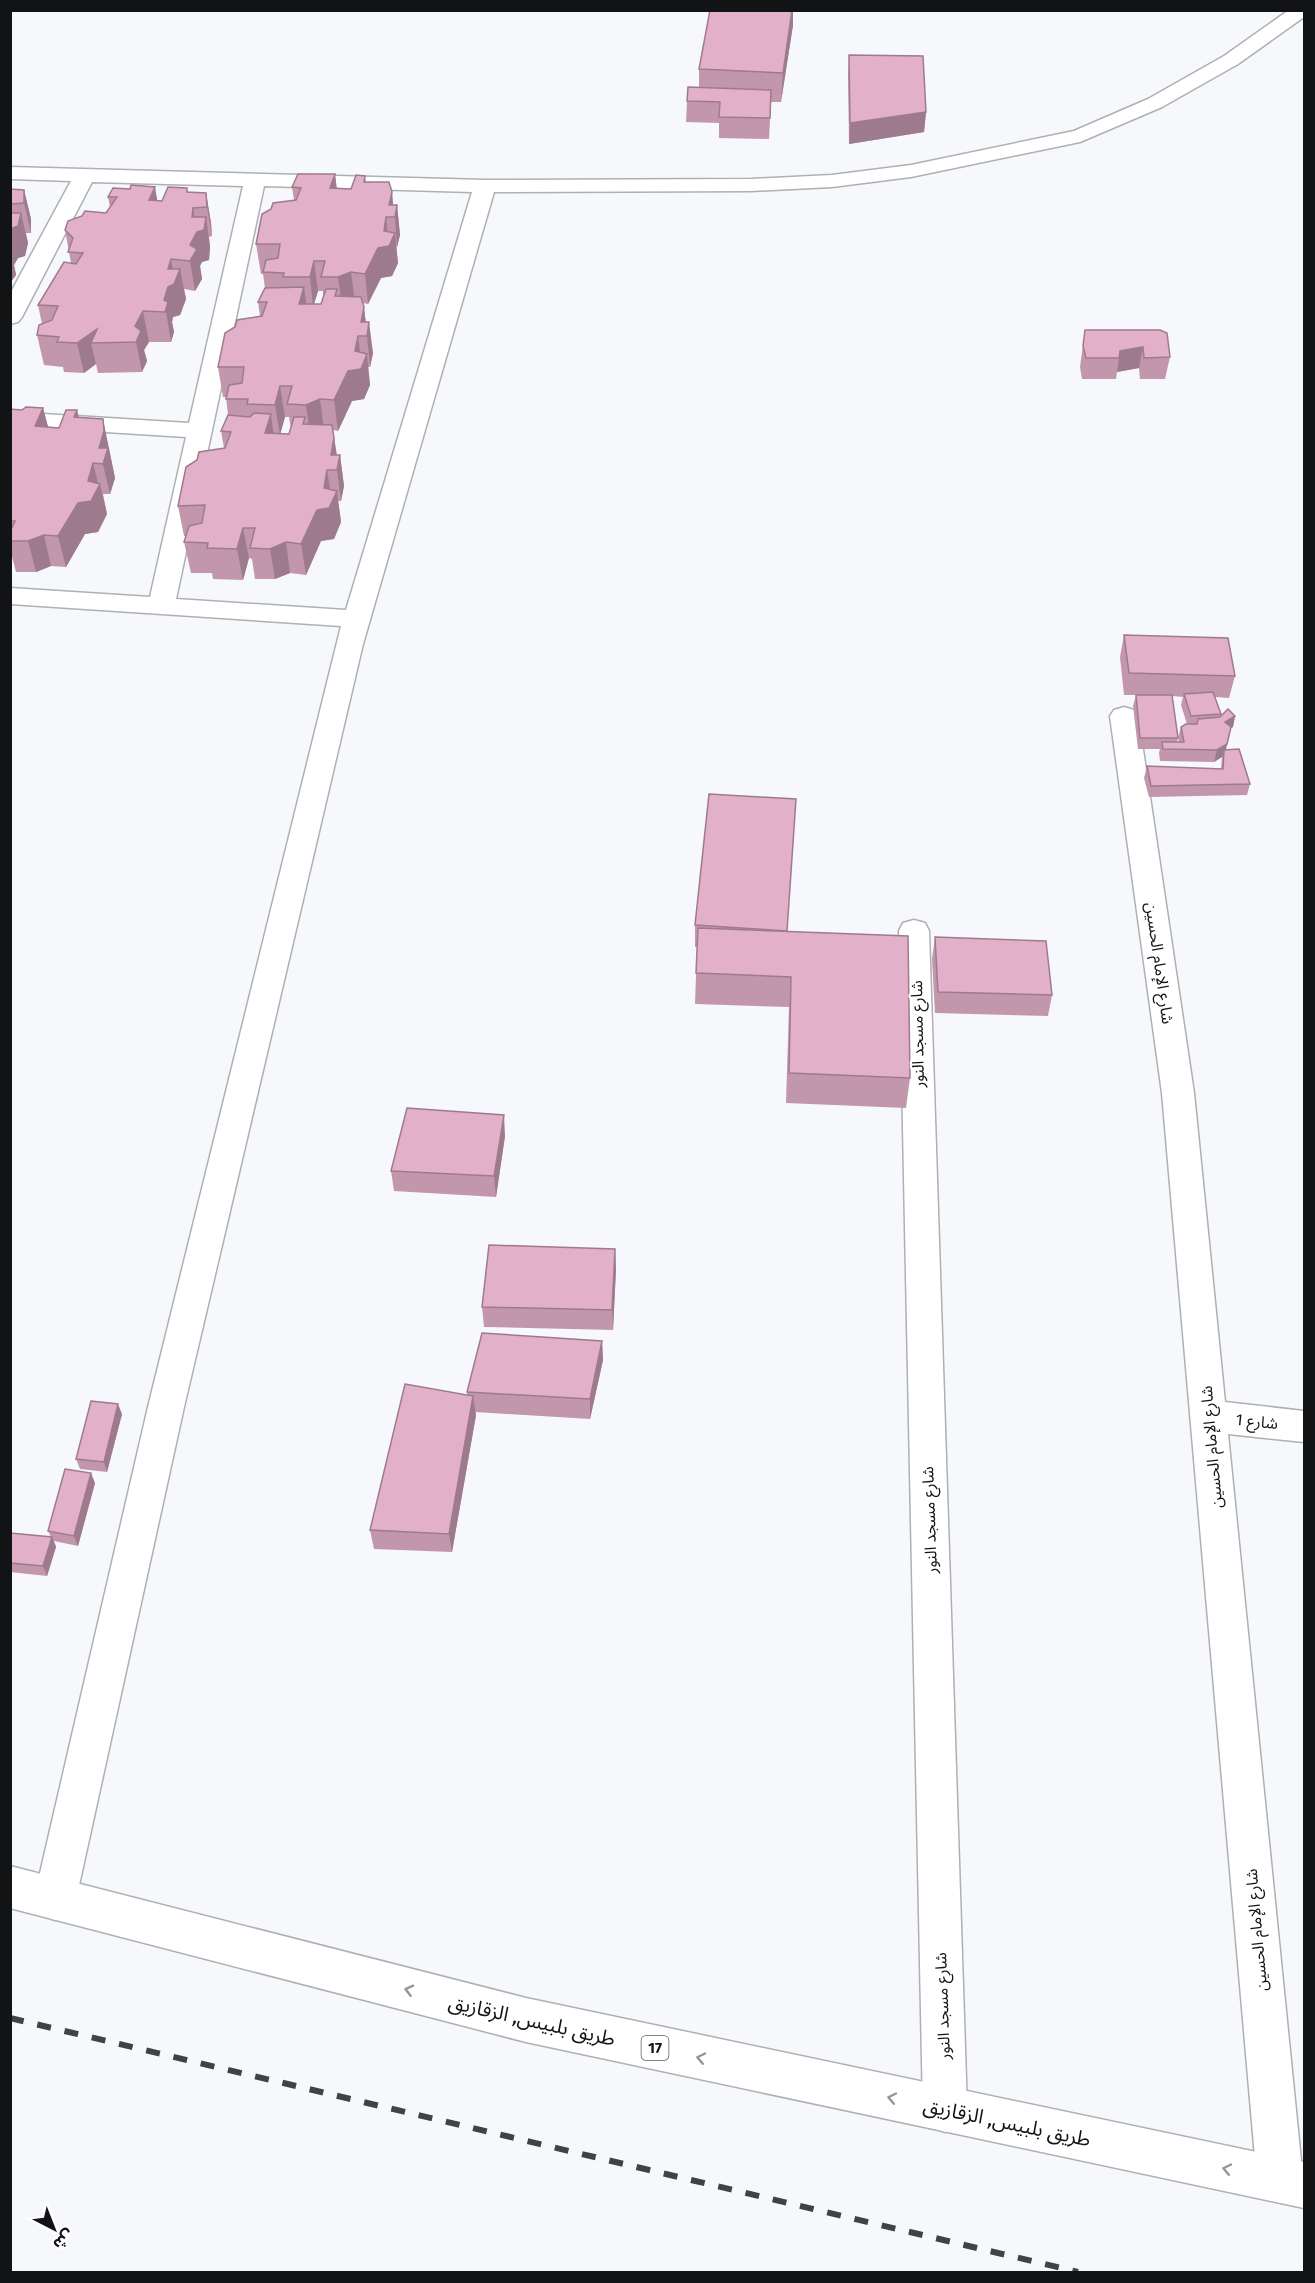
<svg xmlns="http://www.w3.org/2000/svg" width="1315" height="2283" font-family="'Fira Sans','Noto Sans Arabic',sans-serif">
<rect width="100%" height="100%" fill="#f6f8fc"/>
<g fill="none" stroke-linecap="round" stroke-linejoin="round">
<g stroke="#adb0b4" stroke-width="3">
<g id="street">
<path d="M 1289,10 L 1304,10 L 1304,17 L 1238,64 L 1162,107 L 1080,142 L 911,177 L 832,187 L 751,191 L 494,192 L 363,644 L 184,1407 L 76,1899 L 70,1914 L 55,1920 L 40,1914 L 34,1899 L 148,1407 L 341,626 L 10,604 L 10,588 L 150,597 L 186,437 L 10,426 L 10,412 L 189,423 L 243,186 L 92,182 L 22,317 L 18,322 L 10,324 L 10,294 L 71,181 L 10,179 L 10,167 L 485,180 L 751,179 L 832,175 L 911,165 L 1074,131 L 1148,99 L 1224,56 ZM 264,186 L 472,192 L 346,610 L 176,599 Z"/>
<polygon points="1124,707 1134,710 1138,716 1194,1093 1225,1402 1304,1411 1304,1442 1228,1434 1303,2180 1296,2196 1280,2203 1264,2196 1257,2180 1162,1093 1110,716 1114,710"/>
<polygon points="914,920 925,923 929,931 967,2110 961,2126 945,2132 929,2126 923,2110 899,931 903,923"/>
</g>
</g>
<g stroke="#adb0b4" stroke-width="3">
<polygon id="highway" points="10,1866 526,1998 1304,2162 1304,2208 526,2042 10,1908"/>
</g>
<use href="#street" fill="#fff" fill-rule="evenodd"/>
<use href="#highway" fill="#fff" fill-rule="evenodd"/>
<polyline stroke="#414244" stroke-width="6" stroke-dasharray="14 14" stroke-linecap="butt" points="10,2018 1078,2272"/>
</g>
<g fill="#c297ac" fill-rule="evenodd">
<polygon points="793,25 781,102 771,102 769,139 719,138 719,123 686,122 687,101 699,88 699,69"/>
<polygon points="849,55 926,112 924,132 849,144 848,75"/>
<path d="M 335,174 L 337,189 L 351,189 L 365,176 L 366,182 L 392,192 L 393,205 L 397,205 L 400,235 L 397,247 L 396,247 L 398,263 L 392,276 L 381,278 L 368,304 L 363,303 L 366,322 L 373,353 L 370,367 L 368,367 L 370,385 L 364,399 L 352,401 L 338,431 L 333,430 L 337,455 L 340,455 L 344,486 L 341,501 L 338,501 L 341,522 L 334,539 L 321,541 L 306,575 L 290,573 L 275,579 L 255,579 L 252,559 L 249,558 L 243,580 L 213,579 L 212,573 L 191,573 L 184,542 L 186,536 L 184,536 L 178,506 L 224,448 L 221,431 L 228,415 L 226,397 L 223,397 L 218,367 L 260,316 L 258,302 L 265,288 L 263,274 L 261,274 L 256,244 L 294,200 L 292,187 ZM 318,291 L 323,291 L 323,297 L 321,304 L 314,304 ZM 285,417 L 289,417 L 291,428 L 289,434 L 280,434 Z"/>
<polygon points="10,189 24,190 31,219 31,233 26,233 28,243 25,256 18,258 14,265 16,275 10,283"/>
<polygon points="130,189 157,201 162,201 188,192 206,193 211,223 212,236 209,237 210,247 209,260 202,262 200,266 202,279 195,291 184,289 186,299 180,315 173,317 172,322 174,332 171,342 149,342 144,350 147,361 142,372 98,373 96,364 84,373 64,372 63,367 44,365 37,335 42,324 38,305 71,263 65,230 106,213 110,207 108,197"/>
<polygon points="1085,330 1160,330 1170,357 1165,379 1140,379 1139,368 1117,372 1116,379 1082,379 1080,367"/>
<polygon points="43,408 48,427 59,428 77,410 79,418 109,449 115,478 110,494 103,494 107,514 98,532 85,534 66,567 51,566 36,572 16,572 11,553 10,409 22,410"/>
<path d="M 1124,635 L 1235,676 L 1229,698 L 1215,697 L 1221,714 L 1221,716 L 1235,716 L 1233,727 L 1231,728 L 1226,750 L 1250,784 L 1247,795 L 1149,797 L 1144,778 L 1147,766 L 1221,769 L 1222,757 L 1214,762 L 1160,761 L 1159,753 L 1160,749 L 1138,749 L 1133,706 L 1136,695 L 1124,695 L 1120,657 ZM 1172,696 L 1183,697 L 1181,705 L 1187,724 L 1181,727 L 1178,738 L 1179,742 L 1177,742 L 1178,738 Z"/>
<polygon points="709,794 787,932 910,1078 906,1108 786,1103 789,1007 695,1004 697,947 695,947 695,925"/>
<polygon points="935,937 1052,995 1048,1016 935,1013 932,959"/>
<polygon points="505,1136 496,1197 394,1191 391,1171"/>
<polygon points="615,1249 616,1269 613,1330 484,1327 482,1307"/>
<polygon points="602,1341 603,1360 590,1419 475,1412 476,1415 452,1552 374,1549 370,1530 467,1395 467,1392"/>
<polygon points="122,1414 107,1472 80,1469 76,1459"/>
<polygon points="95,1483 78,1546 54,1541 56,1547 47,1576 10,1572 10,1533 51,1537 48,1531"/>
</g>
<g fill="#9e7b8c">
<polygon points="792,10 793,10 793,25 781,102 783,73"/>
<polygon points="926,112 924,132 849,144 850,123"/>
<polygon points="335,174 338,203 330,188"/>
<polygon points="155,187 160,216 149,200"/>
<polygon points="187,188 192,216 193,208 197,232 206,217 210,247 209,260 202,262 200,266 202,279 195,291 190,261 190,245"/>
<polygon points="24,190 31,219 31,233 24,203"/>
<polygon points="392,192 394,217 389,205"/>
<polygon points="206,193 211,223 212,236 207,207"/>
<polygon points="397,205 400,235 397,247 395,217"/>
<polygon points="10,209 15,227 21,213 28,243 25,256 18,258 14,265 16,275 10,283"/>
<polygon points="386,217 389,246 395,233 398,263 392,276 381,278 368,304 365,274 384,231"/>
<polygon points="171,259 175,281 180,269 186,299 180,315 173,317 172,322 174,332 171,342 164,300 168,269"/>
<polygon points="314,261 318,291 313,307 310,277"/>
<polygon points="351,272 355,302 342,307 338,277"/>
<polygon points="304,287 308,317 299,304"/>
<polygon points="364,307 367,335 369,322 373,353 370,367 367,336 361,322"/>
<polygon points="143,311 149,342 144,350 147,361 142,372 136,342 135,326"/>
<polygon points="97,329 91,343 96,364 84,373 77,343"/>
<polygon points="358,336 362,367 367,354 370,385 364,399 352,401 338,431 334,400 355,351"/>
<polygon points="1143,347 1139,368 1117,372 1120,351"/>
<polygon points="280,386 285,417 280,435 275,405"/>
<polygon points="320,399 324,430 310,435 306,405"/>
<polygon points="43,408 51,438 35,426"/>
<polygon points="77,410 84,441 74,417"/>
<polygon points="271,414 275,445 265,433"/>
<polygon points="103,419 115,478 110,494 99,448"/>
<polygon points="334,438 338,465 340,455 344,486 341,501 337,470 331,455"/>
<polygon points="93,463 99,487 100,484 107,514 98,532 85,534 66,567 58,536 88,481"/>
<polygon points="327,470 332,501 337,491 341,522 334,539 321,541 306,575 301,544 324,488"/>
<polygon points="243,528 249,558 243,580 237,549"/>
<polygon points="44,535 51,566 36,572 28,541"/>
<polygon points="286,542 290,573 275,579 270,549"/>
<polygon points="1235,716 1233,727 1222,733 1225,722"/>
<polygon points="1227,744 1224,756 1224,750 1222,757 1214,762 1217,750"/>
<polygon points="504,1115 505,1136 496,1197 494,1176"/>
<polygon points="615,1249 616,1269 613,1330 612,1310"/>
<polygon points="602,1341 603,1360 590,1419 590,1399"/>
<polygon points="473,1396 476,1415 452,1552 449,1534"/>
<polygon points="118,1404 122,1414 107,1472 104,1462"/>
<polygon points="91,1473 95,1483 78,1546 74,1536"/>
<polygon points="52,1537 56,1547 47,1576 43,1566"/>
</g>
<g fill="#e2b0c8" stroke="#9e7b8c" stroke-width="1.5">
<polygon points="710,10 792,10 783,73 699,69"/>
<polygon points="849,55 923,56 926,112 850,123"/>
<polygon points="688,87 771,90 770,118 719,117 720,102 687,101"/>
<polygon points="298,174 335,174 330,188 351,189 356,175 365,176 364,182 389,182 392,192 389,205 397,205 395,217 386,217 384,231 395,233 389,246 378,248 365,274 351,272 338,277 321,277 325,261 314,261 310,277 283,277 284,273 263,272 266,260 278,258 280,244 256,244 262,214 271,209 273,203 296,200 301,188 292,187"/>
<polygon points="131,185 155,187 149,200 162,201 168,187 187,188 187,192 206,193 207,207 193,208 192,217 206,217 204,230 197,232 190,245 197,249 190,261 171,259 168,269 180,269 174,284 168,287 164,300 168,302 165,312 143,311 135,326 141,331 136,342 91,343 97,329 77,343 57,342 59,337 37,335 39,325 52,320 58,306 38,305 64,262 76,264 83,253 68,252 73,238 65,230 68,221 82,216 85,211 106,213 117,197 108,197 113,188 130,189"/>
<polygon points="10,189 24,190 24,203 10,204"/>
<polygon points="10,213 21,213 18,226 10,229"/>
<polygon points="304,287 299,304 321,304 326,289 337,289 335,296 361,297 364,307 361,322 369,322 367,336 358,336 355,351 367,354 361,369 348,371 334,400 320,399 306,405 287,404 292,386 280,386 275,405 247,404 248,399 226,399 229,385 242,383 244,367 218,367 225,333 235,327 237,320 262,316 267,302 258,302 265,288"/>
<polygon points="1085,330 1160,330 1167,333 1170,357 1144,358 1143,347 1120,351 1119,358 1086,358 1083,346"/>
<polygon points="26,407 43,408 35,426 59,428 66,410 77,410 74,417 103,419 104,431 99,448 108,448 103,464 93,463 88,481 100,484 91,501 78,503 58,536 44,535 28,541 10,541 10,532 15,521 10,521 10,409 22,410"/>
<polygon points="254,413 271,414 265,433 289,434 294,417 305,417 303,424 332,425 334,438 331,455 340,455 337,470 327,470 324,488 337,491 329,508 317,510 301,544 286,542 270,549 250,548 255,528 243,528 237,549 207,548 208,543 184,542 189,526 202,523 205,505 178,506 186,467 197,460 199,452 225,448 231,432 221,431 228,415 250,417"/>
<polygon points="1124,635 1228,638 1235,676 1129,673"/>
<polygon points="1213,692 1221,714 1191,716 1184,694"/>
<polygon points="1136,695 1172,695 1178,738 1140,738"/>
<polygon points="1228,709 1235,716 1225,722 1231,727 1227,744 1217,750 1163,749 1162,742 1184,742 1181,727 1186,724 1197,724 1198,719 1220,717"/>
<polygon points="1239,749 1250,784 1151,786 1147,766 1223,769 1224,750"/>
<polygon points="709,794 796,799 787,931 695,925"/>
<polygon points="698,928 908,936 910,1078 789,1073 791,977 696,973"/>
<polygon points="935,937 1046,941 1052,995 938,992"/>
<polygon points="407,1108 504,1115 494,1176 391,1171"/>
<polygon points="489,1245 615,1249 612,1310 482,1307"/>
<polygon points="482,1333 602,1341 590,1399 467,1392"/>
<polygon points="405,1384 473,1396 449,1534 370,1530"/>
<polygon points="91,1401 118,1404 104,1462 76,1459"/>
<polygon points="65,1469 91,1473 74,1536 48,1531"/>
<polygon points="10,1533 52,1537 43,1566 10,1563"/>
</g>
<defs><path id="oneway-chevron" d="M-2-3.5L2.5 0L-2 3.5" fill="none" stroke-width="1.6" stroke-linecap="round" stroke-linejoin="round" transform="scale(1.5)"/></defs>
<g stroke="#949596">
<use href="#oneway-chevron" transform="translate(409 1990) rotate(-166)"/>
<use href="#oneway-chevron" transform="translate(701 2058) rotate(-168)"/>
<use href="#oneway-chevron" transform="translate(892 2098) rotate(-168)"/>
<use href="#oneway-chevron" transform="translate(1227 2169) rotate(-168)"/>
</g>
<g text-anchor="middle" stroke-width="4.5" stroke-linejoin="round" paint-order="stroke">
<rect fill="#fff" stroke="#595a5b" stroke-width="1.5" x="641.5" y="2036" width="27" height="24" rx="4.5"/>
<g font-size="15" font-weight="bold" fill="#121315">
<text x="655" y="2053">17</text>
</g>
<g font-size="16" fill="#121315" stroke="#fff">
<text transform="translate(1160 963) rotate(82)" y="6">شارع الإمام الحسين</text>
<text transform="translate(917 1034) rotate(-91)" y="6">شارع مسجد النور</text>
<text transform="translate(1257 1421) rotate(6)" y="6">شارع 1</text>
<text transform="translate(1211 1447) rotate(-95)" y="6">شارع الإمام الحسين</text>
<text transform="translate(929 1520) rotate(-92)" y="6">شارع مسجد النور</text>
<text transform="translate(1256 1930) rotate(-95)" y="6">شارع الإمام الحسين</text>
<text transform="translate(942 2006) rotate(-92)" y="6">شارع مسجد النور</text>
</g>
<g font-size="20" fill="#121315" stroke="#fff">
<text transform="translate(532 2020) rotate(13)" y="7">طريق بلبيس, الزقازيق</text>
<text transform="translate(1007 2122) rotate(12)" y="7">طريق بلبيس, الزقازيق</text>
</g>
</g>
<rect width="1315" height="2283" fill="none" stroke="#121315" stroke-width="24"/>
<g transform="translate(54 2229) rotate(138)" stroke="#ffffff" stroke-width="4.5" paint-order="stroke">
<path d="M0-4.5L10 22L0 15L-10 22Z" fill="#121315"/>
<text y="-9" font-size="16" font-weight="bold" text-anchor="middle" fill="#121315">ش</text>
</g>
</svg>
